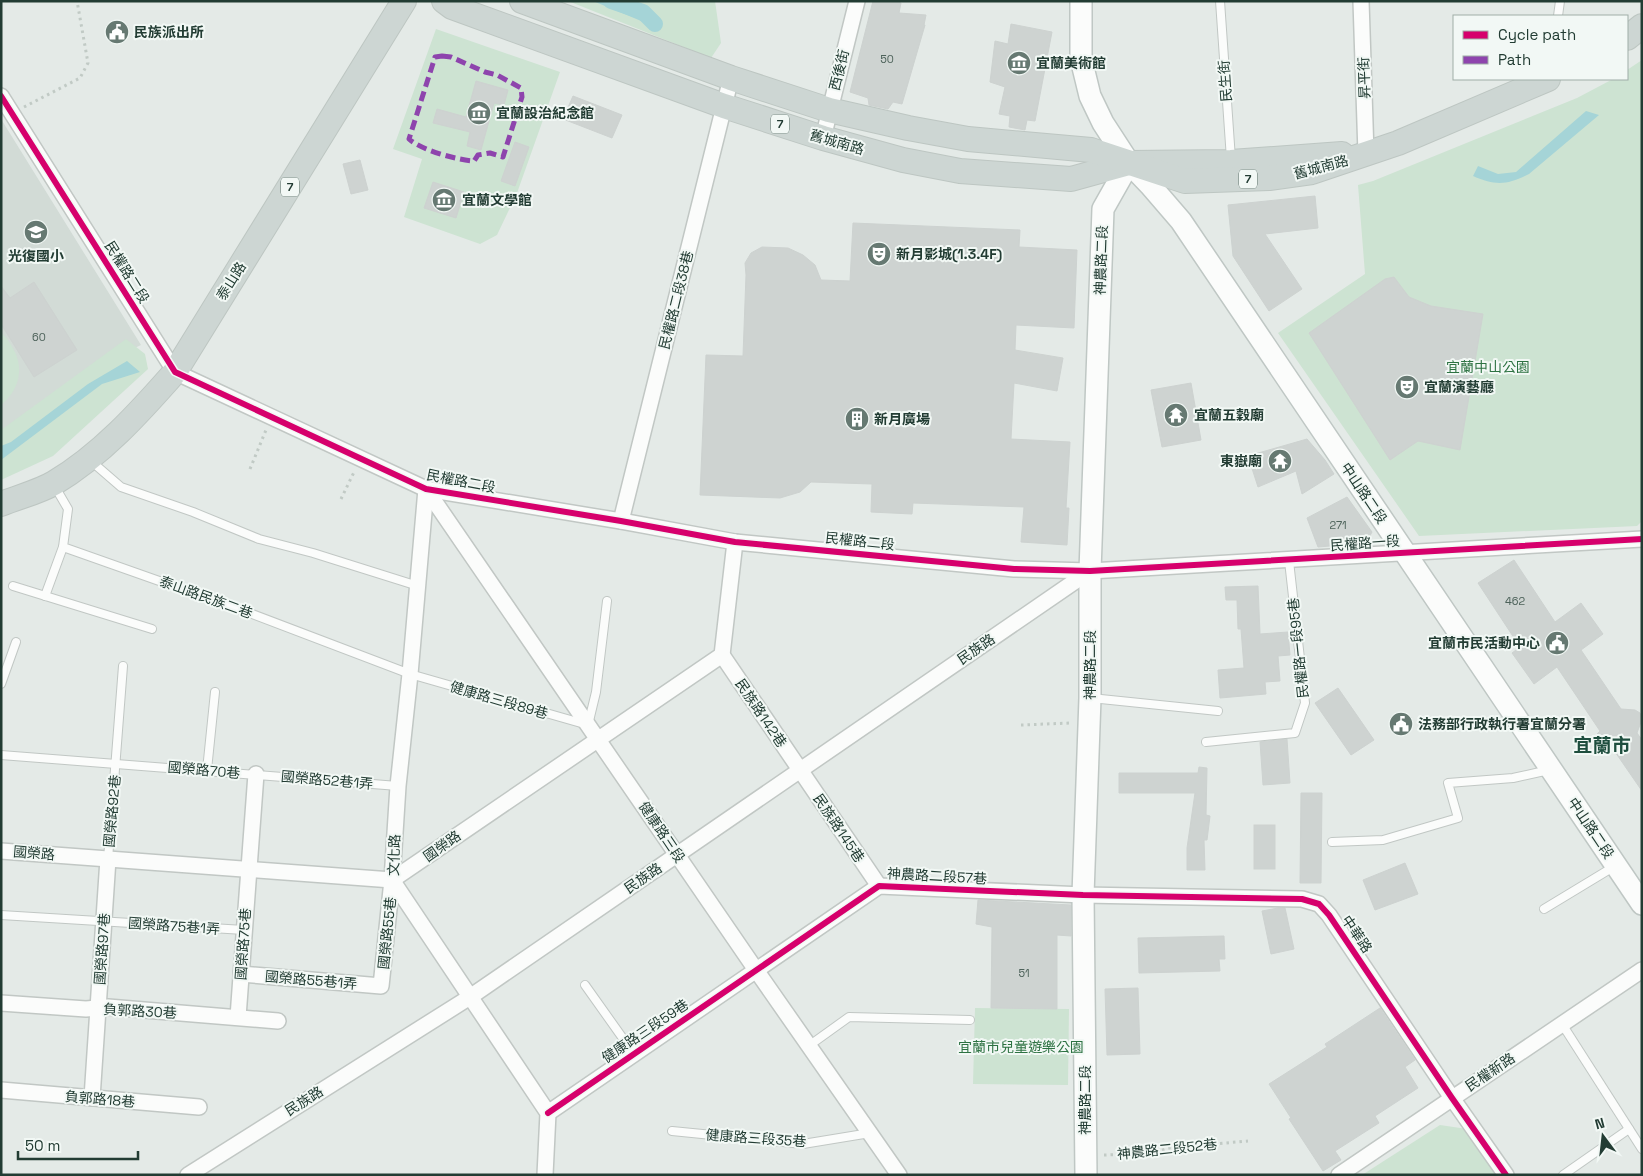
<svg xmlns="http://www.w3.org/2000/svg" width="1643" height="1176" font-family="'Space Grotesk','Noto Sans TC',sans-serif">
<rect width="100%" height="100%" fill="#e4eae7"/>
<polygon fill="#d2dbd6" points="1,119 141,345 88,370 1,438"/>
<g fill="#cde3d2">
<polygon points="568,1 715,1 721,43 711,58"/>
<polygon points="436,29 560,72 517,193 497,235 480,244 404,217 422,159 393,149"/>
<polygon points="1642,60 1642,521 1637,526 1419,536 1278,333 1365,274 1358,185 1373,181 1577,98 1613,79 1627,79 1627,70"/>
<path d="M 1,333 C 8,338 11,345 15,352 C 24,372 18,391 1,405 Z"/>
<polygon points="126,339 145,354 148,369 53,456 1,480 1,430"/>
<polygon points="975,1008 1069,1009 1068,1085 973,1084"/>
<polygon points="1440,1125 1467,1129 1499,1175 1362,1175"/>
</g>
<g fill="#a5d4d7">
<polygon points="593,1 622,1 640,8 646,23"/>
<path d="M 1586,111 L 1599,115 L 1529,174 C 1507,185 1496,186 1473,176 L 1478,166 L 1498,174 L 1516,172 Z"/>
<polygon points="127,361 140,372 102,384 1,460 1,446 11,442 88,384"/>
</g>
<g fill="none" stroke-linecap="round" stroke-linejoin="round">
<polyline stroke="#a5d4d7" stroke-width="16" points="611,1 643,12 655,24"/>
</g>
<g fill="#ced3d1" stroke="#cdd2d0">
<polygon points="873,1 894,1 901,3 899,13 926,15 924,25 925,25 902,104 893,102 888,109 869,105 868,98 850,92"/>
<polygon points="1011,24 1052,32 1035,121 1027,120 1025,130 1009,127 1010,116 999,114 1005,87 990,82 995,41 1008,44"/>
<polygon points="476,81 508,90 504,105 494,103 481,150 467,146 470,132 433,123 437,109 466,117"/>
<polygon points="573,96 622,115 612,138 563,119"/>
<polygon points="515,142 529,147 515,186 501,181"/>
<polygon points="360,160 368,190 351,194 343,164"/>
<polygon points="433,182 464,192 456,218 424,208"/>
<polygon points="1315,196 1318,228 1265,234 1302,289 1269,311 1233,256 1228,205"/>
<polygon points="853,223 1020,230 1019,247 1077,250 1074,328 1016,325 1015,350 1063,358 1057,391 1014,383 1011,439 1070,442 1066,508 1069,508 1067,545 1021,542 1024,507 913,503 912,514 871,512 872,484 811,482 800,492 780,498 700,495 706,355 743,356 746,275 745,263 751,253 762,247 788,248 803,255 815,265 821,280 850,281"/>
<polygon points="1394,277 1409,297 1431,306 1483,314 1460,450 1418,441 1390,460 1309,333 1385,279"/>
<polygon points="34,282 77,350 34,377 1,324 1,286 10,298"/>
<polygon points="1191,383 1201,440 1162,447 1151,390"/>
<polygon points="1307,439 1325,460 1334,474 1302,494 1296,471 1258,487 1248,456"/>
<polygon points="1347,497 1372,532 1366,543 1318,547 1307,518"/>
<polygon points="1514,560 1555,622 1581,603 1603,634 1581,650 1621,709 1635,710 1640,713 1642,719 1637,733 1642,740 1642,791 1611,746 1607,749 1597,734 1600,731 1557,667 1534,684 1512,653 1520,647 1478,583"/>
<polygon points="1258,586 1260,634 1288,632 1290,655 1278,656 1280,681 1265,682 1266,694 1220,698 1218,670 1244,668 1241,629 1238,629 1237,600 1226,600 1225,587"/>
<polygon points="1338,688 1374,740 1351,755 1315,703"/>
<polygon points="1287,739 1290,783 1263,785 1260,742"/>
<polygon points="1199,767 1207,768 1206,815 1210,816 1207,840 1204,840 1205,870 1187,870 1187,848 1195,793 1119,793 1119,773 1198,773"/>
<polygon points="1301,793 1322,793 1321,883 1300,883"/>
<rect x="1254" y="825" width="21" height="44"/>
<polygon points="1405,863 1418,894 1375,910 1363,880"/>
<polygon points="978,900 1071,905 1071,936 1057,935 1057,1009 991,1008 992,927 976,924"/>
<polygon points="1278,908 1285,908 1294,949 1271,954 1262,911"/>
<polygon points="1224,936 1225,959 1219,959 1220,971 1139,973 1138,938"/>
<polygon points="1138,988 1140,1054 1107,1055 1105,989"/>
<polygon points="1380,1008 1415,1060 1405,1067 1418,1088 1375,1116 1379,1123 1335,1151 1341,1160 1323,1171 1289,1119 1291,1118 1269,1084 1327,1047 1325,1044"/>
</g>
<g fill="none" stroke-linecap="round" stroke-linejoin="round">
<g stroke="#c1c7c4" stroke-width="10">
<g id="lane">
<polyline points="1220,1 1231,159"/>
<polyline points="1558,16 1560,1"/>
<polyline points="91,461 121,487 193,512 259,539 313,553 418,586"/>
<polyline points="54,485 68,509 63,547 247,612 410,674 588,725 596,692 607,601"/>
<polyline points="13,586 152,629"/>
<polyline points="45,596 63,547"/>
<polyline points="1,684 16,642"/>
<polyline points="1091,698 1218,711"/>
<polyline points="1206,742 1295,733 1305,703 1289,561"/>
<polyline points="1,755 398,786"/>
<polyline points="207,770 215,692"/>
<polyline points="1332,842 1383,840 1458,818 1448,783 1513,778 1549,770"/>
<polyline points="108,859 123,666"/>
<polyline points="1544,909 1615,866"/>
<polyline points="1,915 244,930"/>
<polyline points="585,985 634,1054"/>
<polyline points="1562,1024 1642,1149"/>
<polyline points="810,1045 849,1017 970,1020"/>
<polyline points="672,1131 803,1144 870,1133"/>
<polyline points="1563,1175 1629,1129"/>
</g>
</g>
<g stroke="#c1c7c4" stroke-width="18">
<g id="street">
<polyline points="1361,1 1366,154"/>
<polyline points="1,96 175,372 426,489 621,521 735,542 1014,569 1090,571 1642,539"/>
<polyline points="823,138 857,1"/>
<polyline points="426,489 756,970 899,1175"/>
<polyline points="426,489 410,674 398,786 392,880 548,1113 545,1175"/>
<polyline points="621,521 731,78"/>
<polyline points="722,655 879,886"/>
<polyline points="1,851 392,880 722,655 735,542"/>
<polyline points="241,974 381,986 392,880"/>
<polyline points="1,1003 86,1009 108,1007 278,1021"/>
<polyline points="238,1017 256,774"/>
<polyline points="1,1090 199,1107"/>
<polyline points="92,1098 108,859"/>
<polyline points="548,1113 879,886 1083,895 1302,899 1319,904 1329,915 1452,1098 1506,1175"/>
<polyline points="188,1175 470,997 1090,571"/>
<polyline points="1339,1175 1642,970"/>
</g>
</g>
<g stroke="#bfc7c4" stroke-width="24">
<g id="secondary">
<polyline points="1081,1 1081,59 1090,96 1103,123 1129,163 1150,185 1181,221 1642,904"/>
<polyline points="1086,1175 1083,895 1090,698 1090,571 1103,209 1129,163"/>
</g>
</g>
<g stroke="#bdc6c2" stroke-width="26">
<g id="primary">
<polyline points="444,1 452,7 724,106 823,138 903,160 960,171 1071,179 1129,163 1231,162 1342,154"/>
<polyline points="522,1 731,78 829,110 908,128 968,139 1091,150 1185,181 1269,178 1312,172 1398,143 1548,79"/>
<polyline points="1627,38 1642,26"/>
<path d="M 1,504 C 18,497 39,492 54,483 C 101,455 139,413 175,372 L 404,1"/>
</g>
</g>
<g stroke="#c1cac5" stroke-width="3" stroke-dasharray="2.5 4" stroke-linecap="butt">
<polyline points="24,107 80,78 88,63 77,1"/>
<polyline points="250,469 266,430"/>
<polyline points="341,499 355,470"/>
<polyline points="1021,725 1071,723"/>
<polyline points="1104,1155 1153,1153 1169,1148 1248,1141"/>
</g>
<use href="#lane" stroke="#fbfcfb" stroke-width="8"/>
<use href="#street" stroke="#fbfcfb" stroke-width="15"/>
<use href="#secondary" stroke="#fbfcfb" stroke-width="21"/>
<use href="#primary" stroke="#cdd6d3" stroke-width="24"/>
<path stroke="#8e44ad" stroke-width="5" stroke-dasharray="10 5" stroke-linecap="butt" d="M 442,56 L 451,57 L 485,72 L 497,75 L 521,88 L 522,97 L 503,157 L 490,153 L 478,155 L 474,161 C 457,160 421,150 409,139 L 435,57 Z"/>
<g stroke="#f2f8f5" stroke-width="9">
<g id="cycleway">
<polyline points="1,96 175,372 426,489 621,521 735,542 1014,569 1090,571 1642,539"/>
<polyline points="548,1113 879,886 1083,895 1302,899 1319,904 1329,915 1452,1098 1506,1175"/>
</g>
</g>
<use href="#cycleway" stroke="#d6006c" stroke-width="6"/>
</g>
<defs>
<g id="civic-disc" transform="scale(1.25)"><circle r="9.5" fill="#667972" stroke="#f2f8f5"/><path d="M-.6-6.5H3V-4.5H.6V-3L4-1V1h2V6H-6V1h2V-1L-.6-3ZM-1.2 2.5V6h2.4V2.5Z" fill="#fff"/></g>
<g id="museum-disc" transform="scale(1.25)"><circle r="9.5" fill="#667972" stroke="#f2f8f5"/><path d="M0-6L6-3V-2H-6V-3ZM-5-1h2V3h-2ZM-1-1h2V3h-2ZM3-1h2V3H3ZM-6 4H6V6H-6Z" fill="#fff"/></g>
<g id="school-disc" transform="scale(1.25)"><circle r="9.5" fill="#667972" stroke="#f2f8f5"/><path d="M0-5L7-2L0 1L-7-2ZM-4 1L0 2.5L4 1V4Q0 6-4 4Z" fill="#fff"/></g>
<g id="theatre-disc" transform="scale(1.25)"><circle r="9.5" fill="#667972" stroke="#f2f8f5"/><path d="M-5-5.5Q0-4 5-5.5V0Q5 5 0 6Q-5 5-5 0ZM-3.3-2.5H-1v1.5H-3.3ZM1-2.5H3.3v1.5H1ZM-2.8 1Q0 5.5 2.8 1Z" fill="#fff"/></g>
<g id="temple-disc" transform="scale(1.25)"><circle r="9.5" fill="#667972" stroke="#f2f8f5"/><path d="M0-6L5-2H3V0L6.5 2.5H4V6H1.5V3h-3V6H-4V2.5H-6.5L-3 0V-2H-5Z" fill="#fff"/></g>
<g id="building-disc" transform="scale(1.25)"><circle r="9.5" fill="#667972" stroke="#f2f8f5"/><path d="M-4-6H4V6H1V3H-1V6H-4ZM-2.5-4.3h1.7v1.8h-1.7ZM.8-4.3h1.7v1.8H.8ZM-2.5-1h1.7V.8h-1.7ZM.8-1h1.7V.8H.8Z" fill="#fff"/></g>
</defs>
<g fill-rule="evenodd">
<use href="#civic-disc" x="117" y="32"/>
<use href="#museum-disc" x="1019" y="63"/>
<use href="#museum-disc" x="479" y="113"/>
<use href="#museum-disc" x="444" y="200"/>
<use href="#school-disc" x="36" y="232"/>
<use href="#theatre-disc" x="879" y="254"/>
<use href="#theatre-disc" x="1407" y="387"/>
<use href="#temple-disc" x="1176" y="415"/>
<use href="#building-disc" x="857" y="419"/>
<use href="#temple-disc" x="1280" y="461"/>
<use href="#civic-disc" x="1557" y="643"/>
<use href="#civic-disc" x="1401" y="724"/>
</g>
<g text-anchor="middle" stroke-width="4" stroke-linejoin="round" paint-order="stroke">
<g font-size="11" fill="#4d625a">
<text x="887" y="63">50</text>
<text x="39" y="341">60</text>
<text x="1338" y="529">271</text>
<text x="1515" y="605">462</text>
<text x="1024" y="977">51</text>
</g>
<g fill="#f2f8f5" stroke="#60746d" stroke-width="1">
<rect x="771" y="114.5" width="18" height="19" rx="4"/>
<rect x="1239" y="169.5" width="18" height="19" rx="4"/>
<rect x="281" y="177.5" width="18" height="19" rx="4"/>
</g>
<g font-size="12" font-weight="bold" fill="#223c33">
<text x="780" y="128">7</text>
<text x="1248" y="183">7</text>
<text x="290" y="191">7</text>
</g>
<g font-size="14" font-weight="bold" fill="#223c33" stroke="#f2f8f5" text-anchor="start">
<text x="134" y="37">民族派出所</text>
<text x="1036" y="68">宜蘭美術館</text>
<text x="496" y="118">宜蘭設治紀念館</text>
<text x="462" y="205">宜蘭文學館</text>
<text x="896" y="259">新月影城(1.3.4F)</text>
<text x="36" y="261" text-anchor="middle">光復國小</text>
<text x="1424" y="392">宜蘭演藝廳</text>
<text x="1194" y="420">宜蘭五穀廟</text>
<text x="874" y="424">新月廣場</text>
<text x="1262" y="466" text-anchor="end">東嶽廟</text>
<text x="1540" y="648" text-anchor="end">宜蘭市民活動中心</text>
<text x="1418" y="729">法務部行政執行署宜蘭分署</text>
</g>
<g font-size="14" fill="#223c33" stroke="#f2f8f5">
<text transform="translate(839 70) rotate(-76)" y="5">西後街</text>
<text transform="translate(1364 78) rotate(-92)" y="5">昇平街</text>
<text transform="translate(1225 81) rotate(-94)" y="5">民生街</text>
<text transform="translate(837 142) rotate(16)" y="5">舊城南路</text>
<text transform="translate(1321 167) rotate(-15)" y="5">舊城南路</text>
<text transform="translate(1101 260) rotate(-88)" y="5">神農路二段</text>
<text transform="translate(127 272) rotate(58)" y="5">民權路二段</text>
<text transform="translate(231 281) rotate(-58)" y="5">泰山路</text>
<text transform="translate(676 300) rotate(-76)" y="5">民權路二段38巷</text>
<text transform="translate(461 481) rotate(11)" y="5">民權路二段</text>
<text transform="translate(1364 493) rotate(56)" y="5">中山路二段</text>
<text transform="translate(860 541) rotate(6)" y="5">民權路二段</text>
<text transform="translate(1365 543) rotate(-4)" y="5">民權路一段</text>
<text transform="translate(206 597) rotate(20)" y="5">泰山路民族二巷</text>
<text transform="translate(1298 648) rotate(-96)" y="5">民權路一段95巷</text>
<text transform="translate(976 649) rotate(-34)" y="5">民族路</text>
<text transform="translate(1090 665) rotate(-90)" y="5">神農路二段</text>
<text transform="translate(499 700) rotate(16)" y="5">健康路三段89巷</text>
<text transform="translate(761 713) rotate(56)" y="5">民族路142巷</text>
<text transform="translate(204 770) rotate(5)" y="5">國榮路70巷</text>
<text transform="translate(327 780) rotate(5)" y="5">國榮路52巷1弄</text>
<text transform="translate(112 811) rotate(-85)" y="5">國榮路92巷</text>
<text transform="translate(839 828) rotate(56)" y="5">民族路145巷</text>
<text transform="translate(1591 828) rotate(56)" y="5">中山路二段</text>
<text transform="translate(662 832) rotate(56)" y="5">健康路三段</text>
<text transform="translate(442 846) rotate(-35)" y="5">國榮路</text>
<text transform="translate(34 853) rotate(5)" y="5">國榮路</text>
<text transform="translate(394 855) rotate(-88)" y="5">文化路</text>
<text transform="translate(937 876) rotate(3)" y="5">神農路二段57巷</text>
<text transform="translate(643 878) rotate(-34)" y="5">民族路</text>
<text transform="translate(174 926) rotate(4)" y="5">國榮路75巷1弄</text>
<text transform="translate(387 933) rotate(-84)" y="5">國榮路55巷</text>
<text transform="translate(1357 934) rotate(56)" y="5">中華路</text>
<text transform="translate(243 944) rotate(-86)" y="5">國榮路75巷</text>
<text transform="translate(102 949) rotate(-86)" y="5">國榮路97巷</text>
<text transform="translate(311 980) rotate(5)" y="5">國榮路55巷1弄</text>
<text transform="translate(140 1011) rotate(3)" y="5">負郭路30巷</text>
<text transform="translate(645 1031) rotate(-34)" y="5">健康路三段59巷</text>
<text transform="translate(1490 1072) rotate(-34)" y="5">民權新路</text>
<text transform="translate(100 1099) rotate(5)" y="5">負郭路18巷</text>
<text transform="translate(1085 1100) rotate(-90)" y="5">神農路二段</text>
<text transform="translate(304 1101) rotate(-32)" y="5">民族路</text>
<text transform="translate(756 1138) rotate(4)" y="5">健康路三段35巷</text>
<text transform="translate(1167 1149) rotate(-6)" y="5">神農路二段52巷</text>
</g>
<g font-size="14" fill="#2d7242" stroke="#f2f8f5">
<text x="1488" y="372">宜蘭中山公園</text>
<text x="1021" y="1052">宜蘭市兒童遊樂公園</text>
</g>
<g font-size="19" font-weight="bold" fill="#1e4e3e" stroke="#f2f8f5">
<text x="1602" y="752">宜蘭市</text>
</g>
</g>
<rect width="1643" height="1176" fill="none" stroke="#223c33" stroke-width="5"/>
<rect x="1453" y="15" width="175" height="65" fill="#f2f8f5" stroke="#9fada7"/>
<rect x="1463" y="31" width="25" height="8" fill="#d6006c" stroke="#9fada7"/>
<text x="1498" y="40" font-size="15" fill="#223c33">Cycle path</text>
<rect x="1463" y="56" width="25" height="8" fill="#8e44ad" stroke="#9fada7"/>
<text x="1498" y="65" font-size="15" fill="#223c33">Path</text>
<g transform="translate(1603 1136) rotate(345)" stroke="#f2f8f5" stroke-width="4" paint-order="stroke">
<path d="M0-4L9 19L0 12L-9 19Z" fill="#223c33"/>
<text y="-8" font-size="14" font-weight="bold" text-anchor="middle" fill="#223c33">N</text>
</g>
<path d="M18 1151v8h120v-8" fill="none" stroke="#223c33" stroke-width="2.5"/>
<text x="25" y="1151" font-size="15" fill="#223c33" stroke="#f2f8f5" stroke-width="4" paint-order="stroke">50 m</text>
</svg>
